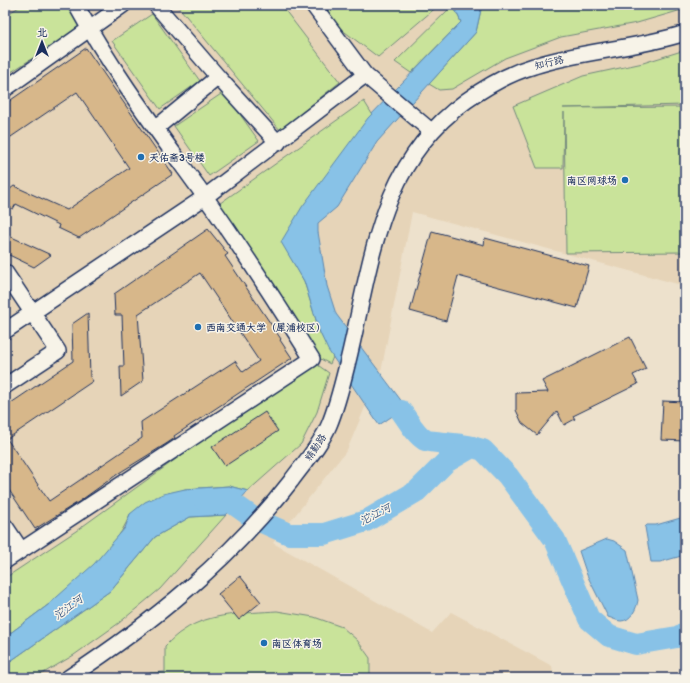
<svg xmlns="http://www.w3.org/2000/svg" width="690" height="683" font-family="'Balsamiq Sans','LXGW WenKai TC',sans-serif">
<rect width="100%" height="100%" fill="#ede1cc"/>
<filter id="ink" filterUnits="userSpaceOnUse"><feTurbulence type="fractalNoise" baseFrequency=".025" numOctaves="2"/><feDisplacementMap in="SourceGraphic" scale="8" xChannelSelector="R" yChannelSelector="G"/><feConvolveMatrix kernelMatrix="1 2 1 2 8 2 1 2 1" color-interpolation-filters="sRGB"/></filter>
<g filter="url(#ink)">
<polygon fill="#e6d4b8" points="5,5 685,5 685,286 412,212 382,367 347,450 273,543 432,633 451,612 552,666 554,678 5,678"/>
<g fill="#c9e39a" stroke="#72897c">
<polygon points="22,5 70,5 84,25 5,76 5,16"/>
<polygon points="177,5 281,5 340,82 280,130"/>
<polygon points="319,5 439,5 378,57 333,23"/>
<polygon points="453,5 461,22 411,73 395,62"/>
<polygon points="482,5 685,5 685,9 637,23 561,37 505,58 452,89 439,90 429,84 476,32"/>
<polygon points="152,14 200,81 160,109 112,41"/>
<polygon points="685,50 685,105 563,108 685,107 685,252 566,253 564,112 563,168 537,168 513,106 583,76 643,63"/>
<polygon points="224,92 259,141 209,176 174,126"/>
<polygon points="364,101 372,114 282,242 304,281 320,333 333,357 330,364 315,356 216,206"/>
<path d="M 312,361 L 329,373 L 317,412 L 301,444 L 248,491 L 229,486 L 185,489 L 130,514 C 113,561 45,607 5,637 L 5,578 L 76,531 Z"/>
<polygon points="226,515 160,589 119,623 74,655 35,678 12,678 5,670 5,665 110,591 155,537 190,517"/>
<path d="M 277,611 L 314,617 L 342,627 L 357,640 L 370,658 L 370,678 L 150,678 L 150,673 L 165,672 L 165,646 C 171,640 177,634 184,630 C 208,613 248,613 277,611 Z"/>
</g>
<g fill="#88c2e7" stroke="#5c87b0">
<polygon points="453,5 482,5 476,32 377,142 337,207 318,223 318,232 327,286 336,314 406,407 379,425 328,350 320,333 304,281 281,242 302,207 368,118 461,22"/>
<polygon points="229,486 248,491 226,515 190,517 155,537 110,591 5,665 5,637 48,605 94,564 125,528 130,514 145,502 163,494 185,489"/>
<polygon points="684,517 685,555 660,562 651,562 645,527 647,525 656,525"/>
<path d="M 607,539 L 614,541 L 627,550 L 638,600 C 637,608 631,621 621,621 C 617,621 612,618 608,617 L 587,575 L 579,551 Z"/>
</g>
<g fill="none" stroke-linecap="round" stroke-linejoin="round">
<g stroke="#88c2e7" stroke-width="22">
<path d="M 401,411 C 408,420 415,434 425,440 C 429,442 463,444 472,447"/>
<polyline points="205,501 231,502 255,519 289,534 324,534 366,521 417,491 446,462 472,447 483,450 508,476 555,540 589,619 609,636 636,644 677,637 685,633"/>
</g>
</g>
<g fill="#d7b78a" stroke="#1b2f5e">
<polygon points="86,48 173,174 79,238 58,228 59,225 16,204 13,209 5,205 5,193 14,186 67,210 129,168 77,92 5,141 5,104"/>
<polygon points="208,229 228,254 225,256 281,339 280,340 292,358 174,436 175,438 166,444 119,473 80,501 35,529 5,484 5,407 73,361 72,324 88,313 90,377 93,381 7,439 49,501 142,438 141,422 235,361 243,372 259,361 200,273 138,314 143,381 121,396 120,366 124,366 122,315 115,315 114,294"/>
<polygon points="432,231 484,245 485,238 589,266 577,308 458,276 446,321 410,311"/>
<polygon points="5,234 51,255 34,267 5,253"/>
<polygon points="630,337 646,369 633,375 638,384 573,416 575,419 564,425 557,411 537,435 522,423 516,410 516,393 548,392 542,381"/>
<polygon points="663,401 685,402 685,441 661,440"/>
<polygon points="265,412 278,431 225,466 212,447"/>
<polygon points="240,576 261,602 239,620 218,594"/>
</g>
<g fill="none" stroke-linecap="round" stroke-linejoin="round">
<g stroke="#1b2f5e" stroke-width="18">
<g id="minor">
<polyline points="156,5 218,77 278,143"/>
<polyline points="313,5 365,75 431,131"/>
<polyline points="5,89 123,5"/>
<polyline points="156,128 218,77"/>
<polyline points="5,272 58,351 5,386"/>
<polyline points="5,331 205,197 365,75"/>
<polyline points="5,526 21,550"/>
<path d="M 5,561 L 312,359 C 277,303 242,248 203,194 C 159,133 112,71 76,5"/>
<path d="M 68,678 C 152,623 229,561 291,481 C 304,463 320,446 329,425 C 337,406 342,385 347,365 C 372,266 376,166 466,101 C 487,86 510,73 534,66 C 583,50 637,49 685,33"/>
</g>
</g>
<use href="#minor" stroke="#f7f3e8" stroke-width="15"/>
</g>
</g>
<g fill="#1f6fb2" stroke="#f7f3e8" stroke-width="1.5">
<circle cx="141" cy="157" r="4"/>
<circle cx="625" cy="180" r="4"/>
<circle cx="198" cy="327" r="4"/>
<circle cx="264" cy="643" r="4"/>
</g>
<g text-anchor="middle" stroke-width="3" stroke-linejoin="round" paint-order="stroke">
<g font-size="10" fill="#1b2f5e" stroke="#f7f3e8">
<text transform="translate(549 62) rotate(-14)" y="4">知行路</text>
<text transform="translate(315 447) rotate(-56)" y="4">精勤路</text>
</g>
<g font-size="10" font-weight="bold" fill="#1b2f5e" stroke="#f7f3e8" text-anchor="start">
<text x="149" y="161">天佑斋3号楼</text>
<text x="617" y="184" text-anchor="end">南区网球场</text>
<text x="206" y="331">西南交通大学（犀浦校区）</text>
<text x="272" y="647">南区体育场</text>
</g>
<g font-size="11" font-style="italic" fill="#365480" stroke="#f7f3e8">
<text transform="translate(375 514) rotate(-27)" y="4">沱江河</text>
<text transform="translate(68 607) rotate(-36)" y="4">沱江河</text>
</g>
</g>
<rect width="690" height="683" fill="none" stroke="#f7f3e8" stroke-width="20"/>
<rect x="10" y="10" width="670" height="663" fill="none" stroke="#1b2f5e" stroke-width="1.5" filter="url(#ink)"/>
<g transform="translate(42 42)" stroke="#f7f3e8" stroke-width="3" paint-order="stroke">
<path d="M0-3L7 15L0 10L-7 15Z" fill="#1b2f5e"/>
<text y="-6" font-size="11" font-weight="bold" text-anchor="middle" fill="#1b2f5e">北</text>
</g>
</svg>
